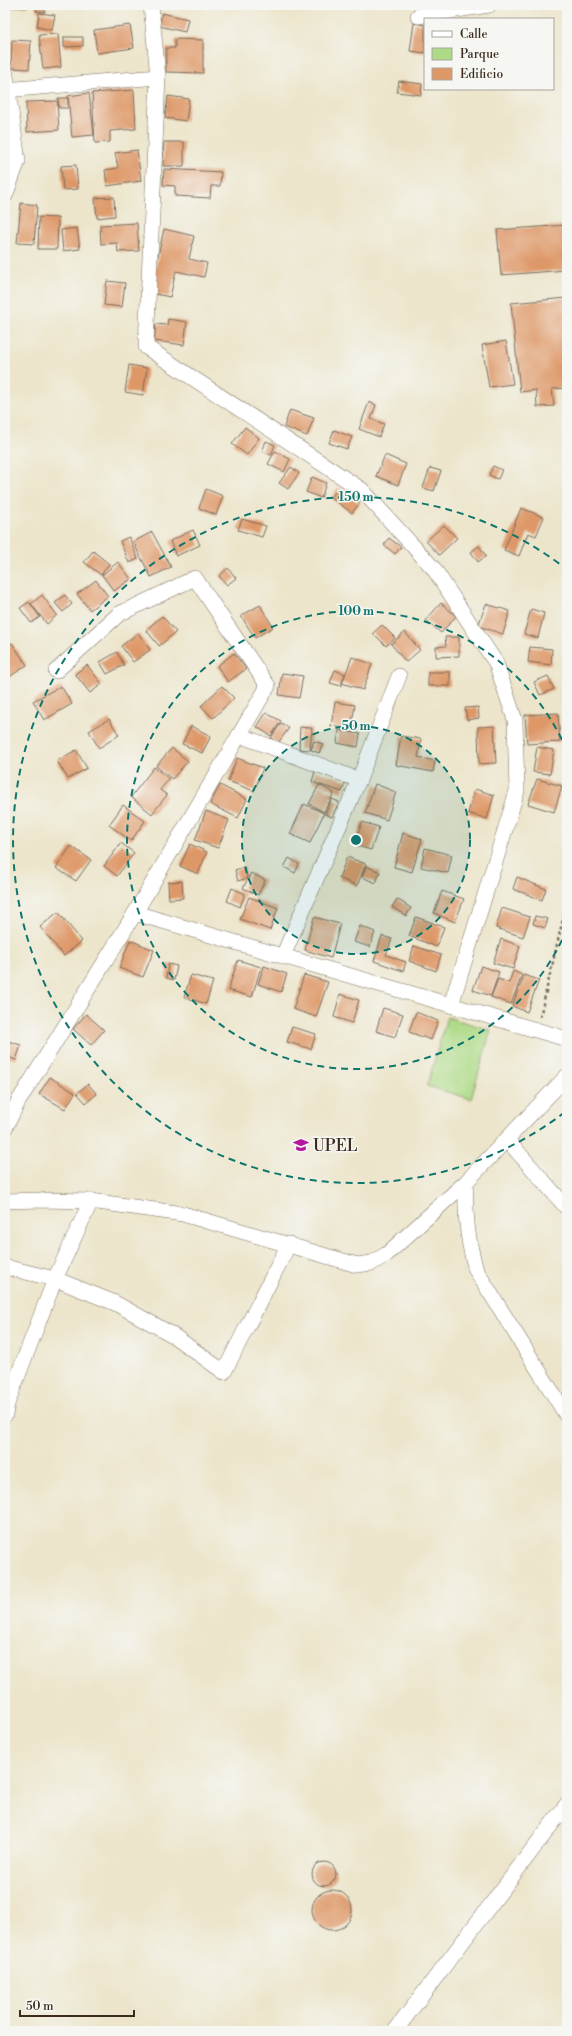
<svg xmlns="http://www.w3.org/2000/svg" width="572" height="2036" font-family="'Libre Bodoni',serif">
<rect width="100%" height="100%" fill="#f6f6f2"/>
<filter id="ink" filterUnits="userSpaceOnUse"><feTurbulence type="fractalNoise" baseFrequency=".025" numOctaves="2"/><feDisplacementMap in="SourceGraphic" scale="8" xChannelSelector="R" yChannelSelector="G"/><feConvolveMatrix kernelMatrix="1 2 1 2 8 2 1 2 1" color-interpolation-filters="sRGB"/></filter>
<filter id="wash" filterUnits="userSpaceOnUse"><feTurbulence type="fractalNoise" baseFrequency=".012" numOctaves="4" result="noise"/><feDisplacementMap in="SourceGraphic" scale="16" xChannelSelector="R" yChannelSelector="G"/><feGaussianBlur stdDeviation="0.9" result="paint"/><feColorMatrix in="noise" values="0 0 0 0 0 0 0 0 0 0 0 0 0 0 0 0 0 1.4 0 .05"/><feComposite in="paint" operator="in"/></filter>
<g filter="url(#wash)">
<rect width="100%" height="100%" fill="#ece5cb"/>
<polygon fill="#adda86" stroke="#748252" points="447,1017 491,1030 471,1099 427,1086"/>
<g id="blocks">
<g fill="#de9867">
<rect x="11" y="5" width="17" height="2"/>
<polygon points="36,5 45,5 45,12 36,11"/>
<polygon points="39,13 55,15 52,30 37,27"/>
<polygon points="162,13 188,19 185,32 159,26"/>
<polygon points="414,23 425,25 425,53 410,51"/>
<polygon points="130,25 134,48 97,53 94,30"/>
<polygon points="58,34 61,67 43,69 39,35"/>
<polygon points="64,37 83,37 83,46 64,47"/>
<polygon points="175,39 203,40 203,73 166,72 166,48 175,48"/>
<polygon points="12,40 31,41 29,69 11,68"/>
<polygon points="399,81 422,84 421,95 397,92"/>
<polygon points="134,90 136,129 110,131 110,142 95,143 92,93"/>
<polygon points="89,93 94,135 72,137 68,96"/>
<polygon points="168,96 189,99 186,121 165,118"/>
<polygon points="58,98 68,98 68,108 59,108"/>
<polygon points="57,101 59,130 27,132 26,102"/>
<polygon points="5,119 8,140 5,140"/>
<polygon points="164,142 184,142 184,166 163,166"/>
<polygon points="137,150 141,181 107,186 105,170 118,168 115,153"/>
<polygon points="76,165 78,189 63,190 61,166"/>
<polygon points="164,169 221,172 220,186 211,186 210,198 175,196 175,186 163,185"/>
<polygon points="114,197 115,216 97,218 95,198"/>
<polygon points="21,203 37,205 34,244 17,243"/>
<polygon points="39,217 58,218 57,249 38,249"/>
<polygon points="137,223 139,251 118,252 117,243 101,244 100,225"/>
<polygon points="567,225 567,270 501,275 497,230"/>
<polygon points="77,228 80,249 63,251 61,230"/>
<polygon points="164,229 194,236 189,259 207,263 204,277 176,271 170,297 150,293"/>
<polygon points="107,281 125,283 122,307 104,305"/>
<polygon points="567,298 567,388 552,389 554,406 537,407 536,390 520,392 511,303"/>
<polygon points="168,319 187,322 184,345 154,341 156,324 167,325"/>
<polygon points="506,341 513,384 489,387 482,345"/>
<polygon points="129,365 147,368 143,395 125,392"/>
<polygon points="369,402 376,405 371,419 384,424 379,437 359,429"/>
<polygon points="290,410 314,418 307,436 284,427"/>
<polygon points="245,427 259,438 247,455 232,444"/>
<polygon points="334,430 352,437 347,449 329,443"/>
<polygon points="266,441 275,445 271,455 262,451"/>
<polygon points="275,451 290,459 284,472 268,464"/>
<polygon points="385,455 406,464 398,485 376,476"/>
<polygon points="493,466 502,470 498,479 489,475"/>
<polygon points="291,467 299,473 288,489 279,483"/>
<polygon points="430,468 441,471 434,491 423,488"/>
<polygon points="312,477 326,483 321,498 306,492"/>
<polygon points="566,484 567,484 567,501 564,501"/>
<polygon points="338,488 360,503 352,513 331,498"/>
<polygon points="206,489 223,496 216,515 199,508"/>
<polygon points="521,508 544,517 536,536 528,533 519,556 504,550"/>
<polygon points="242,519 266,526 262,537 238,530"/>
<polygon points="444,525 457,538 439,555 426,541"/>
<polygon points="193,530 200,545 176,556 170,541"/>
<polygon points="152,532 171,567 151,577 133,542"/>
<polygon points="129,537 138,559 129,563 120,541"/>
<polygon points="389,538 401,547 395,554 384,545"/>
<polygon points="479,546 486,556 478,562 471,552"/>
<polygon points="93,551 109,564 101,575 84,562"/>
<polygon points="118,562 131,579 114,591 102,575"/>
<polygon points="228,568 236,578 227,585 219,576"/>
<polygon points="96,580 108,596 90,610 77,594"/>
<polygon points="42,595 57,615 47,624 31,604"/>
<polygon points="65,595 72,604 63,612 55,603"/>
<polygon points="29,602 40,617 31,623 20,608"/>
<polygon points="441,603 456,616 441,633 426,620"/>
<polygon points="486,604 510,611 503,634 478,626"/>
<polygon points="260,605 273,627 255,638 241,616"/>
<polygon points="531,609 544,613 538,638 524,634"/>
<polygon points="162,616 176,632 159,646 146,630"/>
<polygon points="382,625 395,638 386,646 373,633"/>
<polygon points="405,632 420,650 406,662 391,644"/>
<polygon points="138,633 150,650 133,662 121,646"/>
<polygon points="445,637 459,637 459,656 436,657 436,647 446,646"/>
<polygon points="12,643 27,665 5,680 5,647"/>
<polygon points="530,647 552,649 551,665 528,662"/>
<polygon points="117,652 124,665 107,674 100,662"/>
<polygon points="234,653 246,669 228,682 217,666"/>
<polygon points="352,657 372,664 363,690 342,683"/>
<polygon points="87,665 102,684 90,693 75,674"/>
<polygon points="335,670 345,674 341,686 330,683"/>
<rect x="428" y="672" width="22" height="14"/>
<polygon points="282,673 303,676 299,698 279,695"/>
<polygon points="548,676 554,689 540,695 534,682"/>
<polygon points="61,686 72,704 44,720 33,701"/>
<polygon points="222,686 234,698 213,718 201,706"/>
<polygon points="335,702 355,705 351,729 331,726"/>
<polygon points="478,707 479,718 467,720 465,708"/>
<polygon points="266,713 281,721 271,736 257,727"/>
<polygon points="558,713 560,742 527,744 525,715"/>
<polygon points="109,719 119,735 99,748 89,731"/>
<polygon points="281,723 289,728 278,743 271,738"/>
<polygon points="191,726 211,736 202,753 182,744"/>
<polygon points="494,726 496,763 479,764 478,727"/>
<polygon points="300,727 312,728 310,750 299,749"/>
<polygon points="339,730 360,734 358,747 337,743"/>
<polygon points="401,736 421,739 418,757 435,761 433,772 396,765"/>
<polygon points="314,741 323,744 319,753 311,750"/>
<polygon points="537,747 554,750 550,774 533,772"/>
<polygon points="172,748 188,761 172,779 156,766"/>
<polygon points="76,750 87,768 68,779 57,761"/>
<polygon points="237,758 263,768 254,791 228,781"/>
<polygon points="567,766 567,781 563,780"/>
<polygon points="154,767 169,779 160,790 167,795 152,814 131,797"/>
<polygon points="315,771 346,780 342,792 312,782"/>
<polygon points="537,779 562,786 554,812 528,804"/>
<polygon points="375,784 396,792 387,820 365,813"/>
<polygon points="220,785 247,799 238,818 210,804"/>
<polygon points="319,785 334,793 324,812 309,804"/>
<polygon points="475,789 494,795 487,819 468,813"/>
<polygon points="332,799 339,802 332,817 325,814"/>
<polygon points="304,804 324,813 310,843 290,834"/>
<polygon points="123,805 145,821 131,841 109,825"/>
<polygon points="206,811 229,820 218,848 195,840"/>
<polygon points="362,822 379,827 371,850 354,845"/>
<polygon points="403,833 422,839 412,872 394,867"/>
<polygon points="121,843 134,853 117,876 104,866"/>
<polygon points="190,844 207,852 198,874 180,866"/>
<polygon points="71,846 91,860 76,881 56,868"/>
<polygon points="425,848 452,855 448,873 421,867"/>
<polygon points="347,857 366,864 357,886 339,878"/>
<polygon points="289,858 299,864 295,873 284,867"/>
<polygon points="366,866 380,872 376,883 362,877"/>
<polygon points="244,867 247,878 238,881 235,870"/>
<polygon points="251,873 265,880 258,895 243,888"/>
<polygon points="517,877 546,889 542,900 513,889"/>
<polygon points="182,881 183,898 169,899 168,882"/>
<polygon points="232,888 245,894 240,907 227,901"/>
<polygon points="442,891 464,899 455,922 434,913"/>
<polygon points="249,897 278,908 270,930 240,919"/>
<polygon points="397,899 411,908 406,916 392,907"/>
<polygon points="502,908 530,917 523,937 496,928"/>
<polygon points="58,912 82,941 64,956 40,927"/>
<polygon points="535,916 548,919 545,928 533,924"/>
<polygon points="314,917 340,924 331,958 305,950"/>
<polygon points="416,917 444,927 437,947 409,936"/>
<polygon points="360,926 375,932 370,947 354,942"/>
<polygon points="382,936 392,939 386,955 406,962 403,971 374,961"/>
<polygon points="501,939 520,946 513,969 493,963"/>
<polygon points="130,940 154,950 143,977 119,968"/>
<polygon points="414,946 441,955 436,971 409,961"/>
<polygon points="238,960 261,967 252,997 228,990"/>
<polygon points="168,964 177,966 174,980 166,978"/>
<polygon points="264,966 287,974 281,992 258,984"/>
<polygon points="481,966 499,972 491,996 473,990"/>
<polygon points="513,971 522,975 511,1004 491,997 498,979 509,983"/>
<polygon points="191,975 213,981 206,1004 184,997"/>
<polygon points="304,975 328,982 316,1017 293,1009"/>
<polygon points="524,975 539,980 527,1012 512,1006"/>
<polygon points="340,994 359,1000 352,1023 334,1017"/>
<polygon points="383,1008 403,1014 395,1037 376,1031"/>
<polygon points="416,1012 438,1021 431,1040 409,1032"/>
<polygon points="86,1014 104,1030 91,1045 73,1029"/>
<polygon points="292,1027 316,1034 311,1049 287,1042"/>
<polygon points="5,1040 21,1045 16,1060 5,1056"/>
<polygon points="50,1077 75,1093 65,1109 39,1094"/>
<polygon points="88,1084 97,1094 86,1103 77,1093"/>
<circle cx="324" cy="1874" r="12"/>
<circle cx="332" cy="1910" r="20"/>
</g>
</g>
</g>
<g filter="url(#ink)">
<use href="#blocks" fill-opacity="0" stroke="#796b5b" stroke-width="1"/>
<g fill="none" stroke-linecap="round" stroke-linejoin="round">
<g stroke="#796b5b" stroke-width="16">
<g id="minor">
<polyline points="151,5 158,77 146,347 362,490 434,569 496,663 515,720 517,791 451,1005"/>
<polyline points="418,16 489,5"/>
<polyline points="5,69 18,161 5,196"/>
<polyline points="5,90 158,77"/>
<polyline points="239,735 359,780"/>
<polyline points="135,913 567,1039"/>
<polyline points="283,956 359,780 399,676"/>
<polyline points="5,1128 18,1102 135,913 268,686 195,578 119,614 56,671"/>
<polyline points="508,1141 567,1208"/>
<path d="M 466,1182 C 465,1214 467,1239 476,1270 L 567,1416"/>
<polyline points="5,1201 41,1200 91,1201 183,1214 357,1265 372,1263 387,1254 466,1182 567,1076"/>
<polyline points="5,1267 55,1279 115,1303 171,1334 224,1372 289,1244"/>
<polyline points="5,1415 7,1404 55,1279 91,1201"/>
<polyline points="395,2031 567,1804"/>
</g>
</g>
<polyline stroke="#796b5b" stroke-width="2.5" stroke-dasharray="3 3" stroke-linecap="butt" points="540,1017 567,902"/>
<use href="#minor" stroke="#fff" stroke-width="15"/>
</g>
</g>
<circle cx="356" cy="840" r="114" fill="#0f766e" fill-opacity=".12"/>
<g fill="none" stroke="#0f766e" stroke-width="2" stroke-dasharray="7 5">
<circle cx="356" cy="840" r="114"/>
<path d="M567 929A229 229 0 1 1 567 751"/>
<path d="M565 1112A343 343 0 1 1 565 568"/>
</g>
<defs>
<g id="university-bare" transform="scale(1.2)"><path d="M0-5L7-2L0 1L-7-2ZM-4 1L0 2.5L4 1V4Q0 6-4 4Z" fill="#b5179e" stroke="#f6f6f2" stroke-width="2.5" paint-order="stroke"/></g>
</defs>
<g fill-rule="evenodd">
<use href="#university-bare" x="301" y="1145"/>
</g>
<g text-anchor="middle" stroke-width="3" stroke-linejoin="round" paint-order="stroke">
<g font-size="16" fill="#3b2a1e" stroke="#f6f6f2" text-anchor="start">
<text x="313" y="1151">UPEL</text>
</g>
</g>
<circle cx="356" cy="840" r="6" fill="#0f766e" stroke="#f6f6f2" stroke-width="2"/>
<g font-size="12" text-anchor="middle" font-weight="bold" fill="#0f766e" stroke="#f6f6f2" stroke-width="3" stroke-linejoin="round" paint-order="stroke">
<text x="356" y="501">150 m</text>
<text x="356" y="615">100 m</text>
<text x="356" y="730">50 m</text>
</g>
<rect width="572" height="2036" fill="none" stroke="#f6f6f2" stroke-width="20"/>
<rect x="424" y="18" width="130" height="72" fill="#f6f6f2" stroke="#aba49d"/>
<rect x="432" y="31" width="20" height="6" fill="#ffffff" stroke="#aba49d"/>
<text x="460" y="38" font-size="12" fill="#3b2a1e">Calle</text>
<rect x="432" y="48" width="20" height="12" fill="#adda86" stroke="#aba49d"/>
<text x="460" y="58" font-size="12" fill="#3b2a1e">Parque</text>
<rect x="432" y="68" width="20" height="12" fill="#de9867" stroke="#aba49d"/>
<text x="460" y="78" font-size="12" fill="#3b2a1e">Edificio</text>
<path d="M20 2010v6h114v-6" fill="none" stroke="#3b2a1e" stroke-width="2"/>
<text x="26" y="2010" font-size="12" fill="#3b2a1e" stroke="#f6f6f2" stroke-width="3" paint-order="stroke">50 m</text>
</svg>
